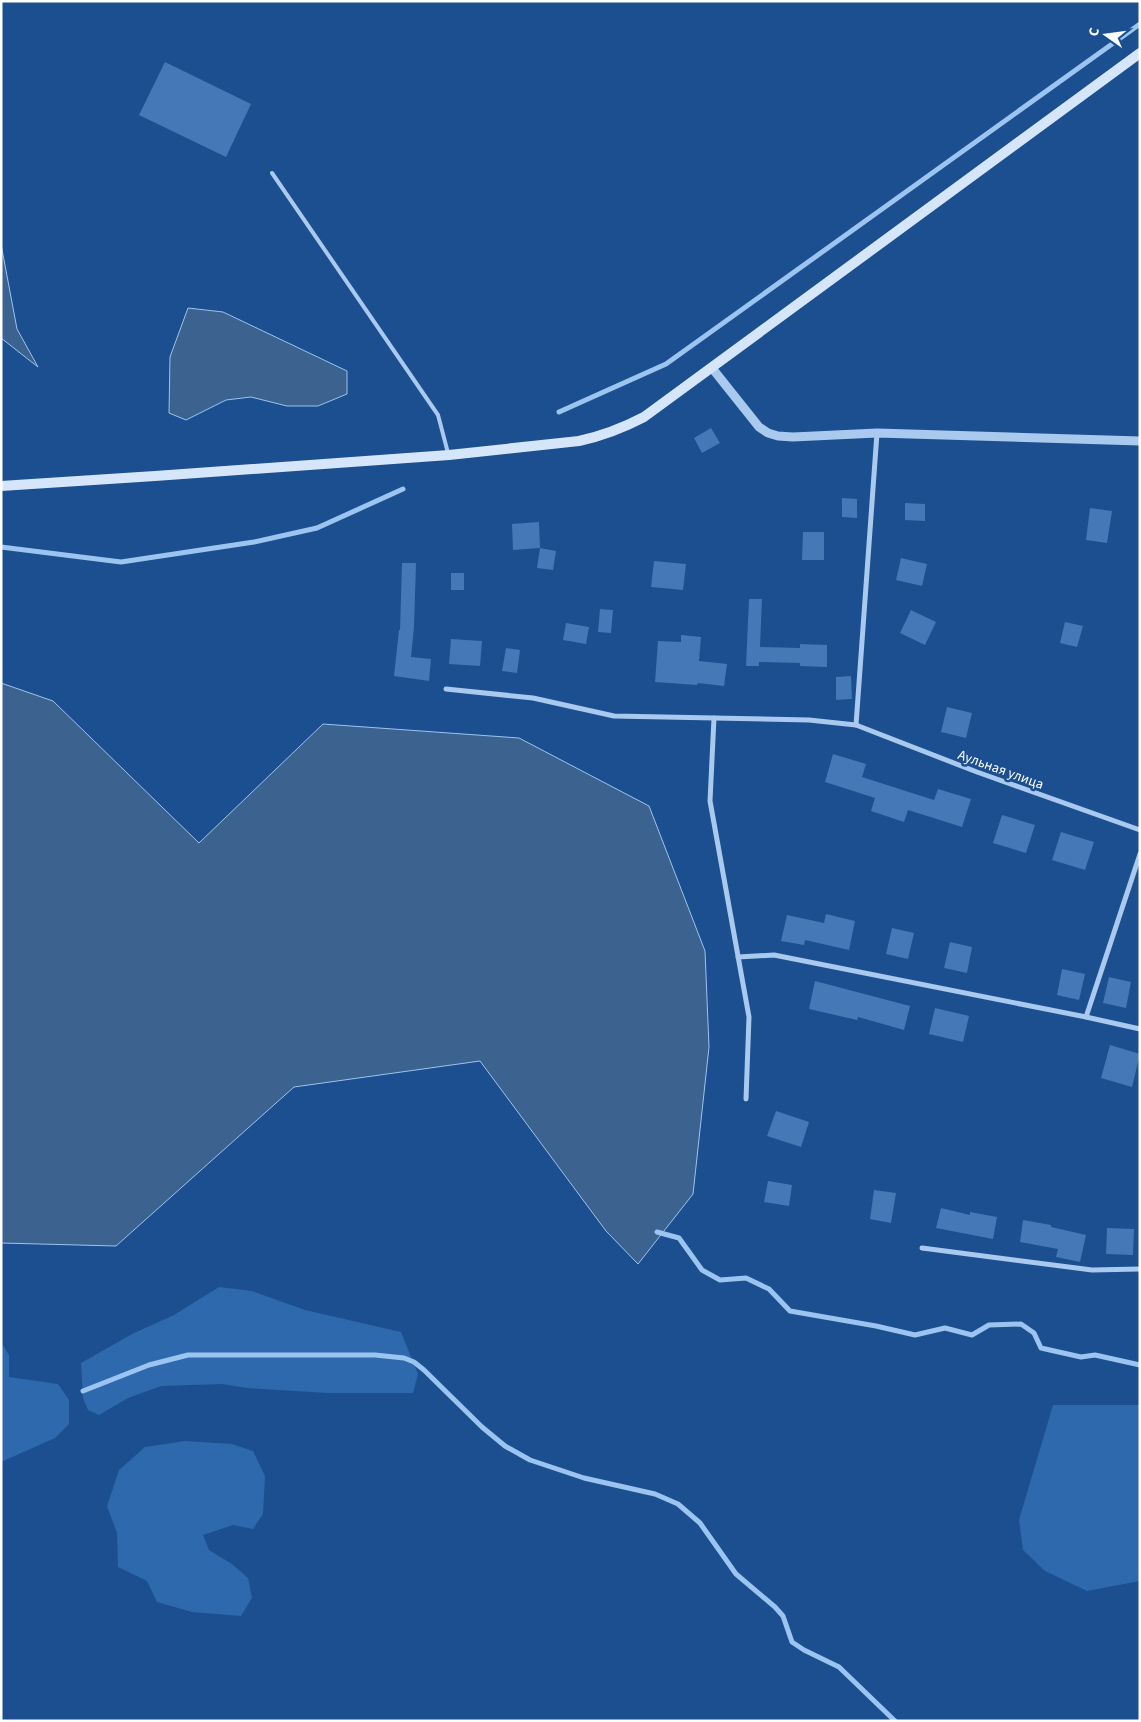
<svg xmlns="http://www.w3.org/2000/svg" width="1141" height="1722" font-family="'Source Sans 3',sans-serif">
<rect width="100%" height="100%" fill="#1b4f8f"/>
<g fill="#2e69ad">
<polygon points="219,1287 252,1291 305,1310 401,1332 418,1374 413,1393 328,1393 247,1388 222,1384 161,1386 128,1398 99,1415 88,1410 83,1398 81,1363 132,1334 174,1315"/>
<polygon points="1,1342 9,1355 9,1377 58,1384 69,1400 69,1424 55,1438 1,1462"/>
<polygon points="1053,1405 1140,1405 1140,1581 1087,1591 1045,1571 1023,1550 1019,1520"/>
<polygon points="185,1441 232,1444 253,1451 265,1476 263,1514 253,1529 233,1525 203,1535 209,1550 232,1564 248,1578 252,1598 241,1616 192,1612 157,1602 147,1581 118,1567 117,1533 107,1506 119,1470 145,1447"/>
</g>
<g fill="#3c6290" stroke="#9cc4f0">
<polygon points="1,244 17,329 38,367 1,338"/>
<polygon points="188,308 223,312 347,371 347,394 318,406 287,406 251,397 226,400 186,420 169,413 170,357"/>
<polygon points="1,683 53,701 199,843 323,724 519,738 649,806 705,951 709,1047 693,1194 638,1264 606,1231 480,1061 294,1087 116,1246 1,1243"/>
</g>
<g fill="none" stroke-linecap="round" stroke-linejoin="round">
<g stroke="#9cc4f0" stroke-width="5">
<polyline points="559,412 666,364 1140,24"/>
<polyline points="1,547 121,562 254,542 317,528 403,489"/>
<polyline points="657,1232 679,1238 702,1270 720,1280 746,1278 769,1289 790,1311 876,1326 915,1335 945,1328 972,1335 989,1325 1021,1324 1034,1333 1041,1348 1081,1357 1095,1355 1140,1365"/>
<polyline points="83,1391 149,1365 188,1355 375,1355 404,1358 414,1362 424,1370 482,1427 505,1446 530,1460 584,1478 655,1494 678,1504 700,1523 736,1574 775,1607 783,1616 792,1642 804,1650 839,1667 895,1721"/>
</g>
</g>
<g fill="#4478b7">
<polygon points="165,62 251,104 226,157 139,115"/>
<polygon points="711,428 720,443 702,453 694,438"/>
<polygon points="842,498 857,499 857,518 842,517"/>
<polygon points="905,503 925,504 925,521 905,520"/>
<polygon points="1090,508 1112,511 1107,543 1086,540"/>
<polygon points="539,522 540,548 513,550 512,524"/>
<polygon points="803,532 824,532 824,560 802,560"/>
<polygon points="540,548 556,551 553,570 537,568"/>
<polygon points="901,558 927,564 922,586 896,580"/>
<polygon points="654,561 686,564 683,590 651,587"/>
<polygon points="402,563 416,563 414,627 411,657 431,659 429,681 394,676 399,630 400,630"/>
<rect x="451" y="573" width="13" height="17"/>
<polygon points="749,599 762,599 760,647 800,648 800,644 827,645 827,667 800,666 800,663 759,662 759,666 746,666"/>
<polygon points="600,609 613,610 611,633 598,632"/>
<polygon points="911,610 936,622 925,645 900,633"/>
<polygon points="1065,622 1083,626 1077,647 1060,643"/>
<polygon points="566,623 589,627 586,644 563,640"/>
<polygon points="681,635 701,637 699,661 727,664 724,686 698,683 697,685 655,682 658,641 681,642"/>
<polygon points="451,639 482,641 480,666 449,664"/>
<polygon points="506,648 520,650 517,673 502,671"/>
<polygon points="851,676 852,699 836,700 836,677"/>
<polygon points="947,707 972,713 966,738 941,732"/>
<polygon points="833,754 866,764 862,777 934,800 938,789 971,799 962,827 908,810 904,822 871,811 875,798 825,782"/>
<polygon points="1002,815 1035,825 1026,853 993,843"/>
<polygon points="1061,832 1094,842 1085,870 1052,860"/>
<polygon points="826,914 855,921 849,950 805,940 804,945 781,941 787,915 824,923"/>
<polygon points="892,928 914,933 908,959 886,954"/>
<polygon points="950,942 972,947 967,973 944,968"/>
<polygon points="1062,969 1085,974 1079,1000 1057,995"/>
<polygon points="1109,977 1131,982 1126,1008 1103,1003"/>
<polygon points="815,981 910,1006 904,1030 858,1017 857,1020 809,1009"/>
<polygon points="935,1008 969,1016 963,1042 929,1034"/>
<polygon points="1110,1045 1140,1054 1132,1087 1101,1078"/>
<polygon points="776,1111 809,1122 801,1147 767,1136"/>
<polygon points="768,1181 792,1185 789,1206 764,1202"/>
<polygon points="874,1190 896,1193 891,1223 870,1219"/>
<polygon points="941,1208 970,1215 970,1212 997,1217 993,1239 936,1228"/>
<polygon points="1023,1220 1051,1225 1051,1227 1086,1235 1080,1262 1056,1257 1058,1249 1020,1242"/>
<polygon points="1107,1228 1134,1229 1133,1255 1106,1254"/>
</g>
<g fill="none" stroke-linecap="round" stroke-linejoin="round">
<polyline stroke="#a9c9ee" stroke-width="4" points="272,173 438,415 448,453"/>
<g stroke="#a9c9ee" stroke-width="5">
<polyline points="446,689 533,698 614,716 809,720 856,725 877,433"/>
<polyline points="714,718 710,801 749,1017 746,1099"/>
<polyline points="856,725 977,772 1140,830"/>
<polyline points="738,957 774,955 1086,1017 1140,1029"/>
<polyline points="1086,1017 1140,854"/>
<polyline points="922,1248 1092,1270 1140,1269"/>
</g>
<polyline stroke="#a9c9ee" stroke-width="9" points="712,368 759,427 768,433 778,436 793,437 877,433 1140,441"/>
<path stroke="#d6e6fa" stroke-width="10" d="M 1,486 L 155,476 L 449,455 L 579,441 C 602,436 623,428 644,417 L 1140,53"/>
</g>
<g text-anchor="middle" stroke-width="5" stroke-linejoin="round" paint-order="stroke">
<g font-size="14" fill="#fff" stroke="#1b4f8f">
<text transform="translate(1001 769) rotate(20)" y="5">Аульная улица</text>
</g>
</g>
<rect width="1141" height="1722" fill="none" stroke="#ffffff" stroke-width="5"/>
<g transform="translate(1106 35) rotate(284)" stroke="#1b4f8f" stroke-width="4" paint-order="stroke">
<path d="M0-4L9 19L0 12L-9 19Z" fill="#ffffff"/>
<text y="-8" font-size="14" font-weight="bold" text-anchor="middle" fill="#ffffff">С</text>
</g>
</svg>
